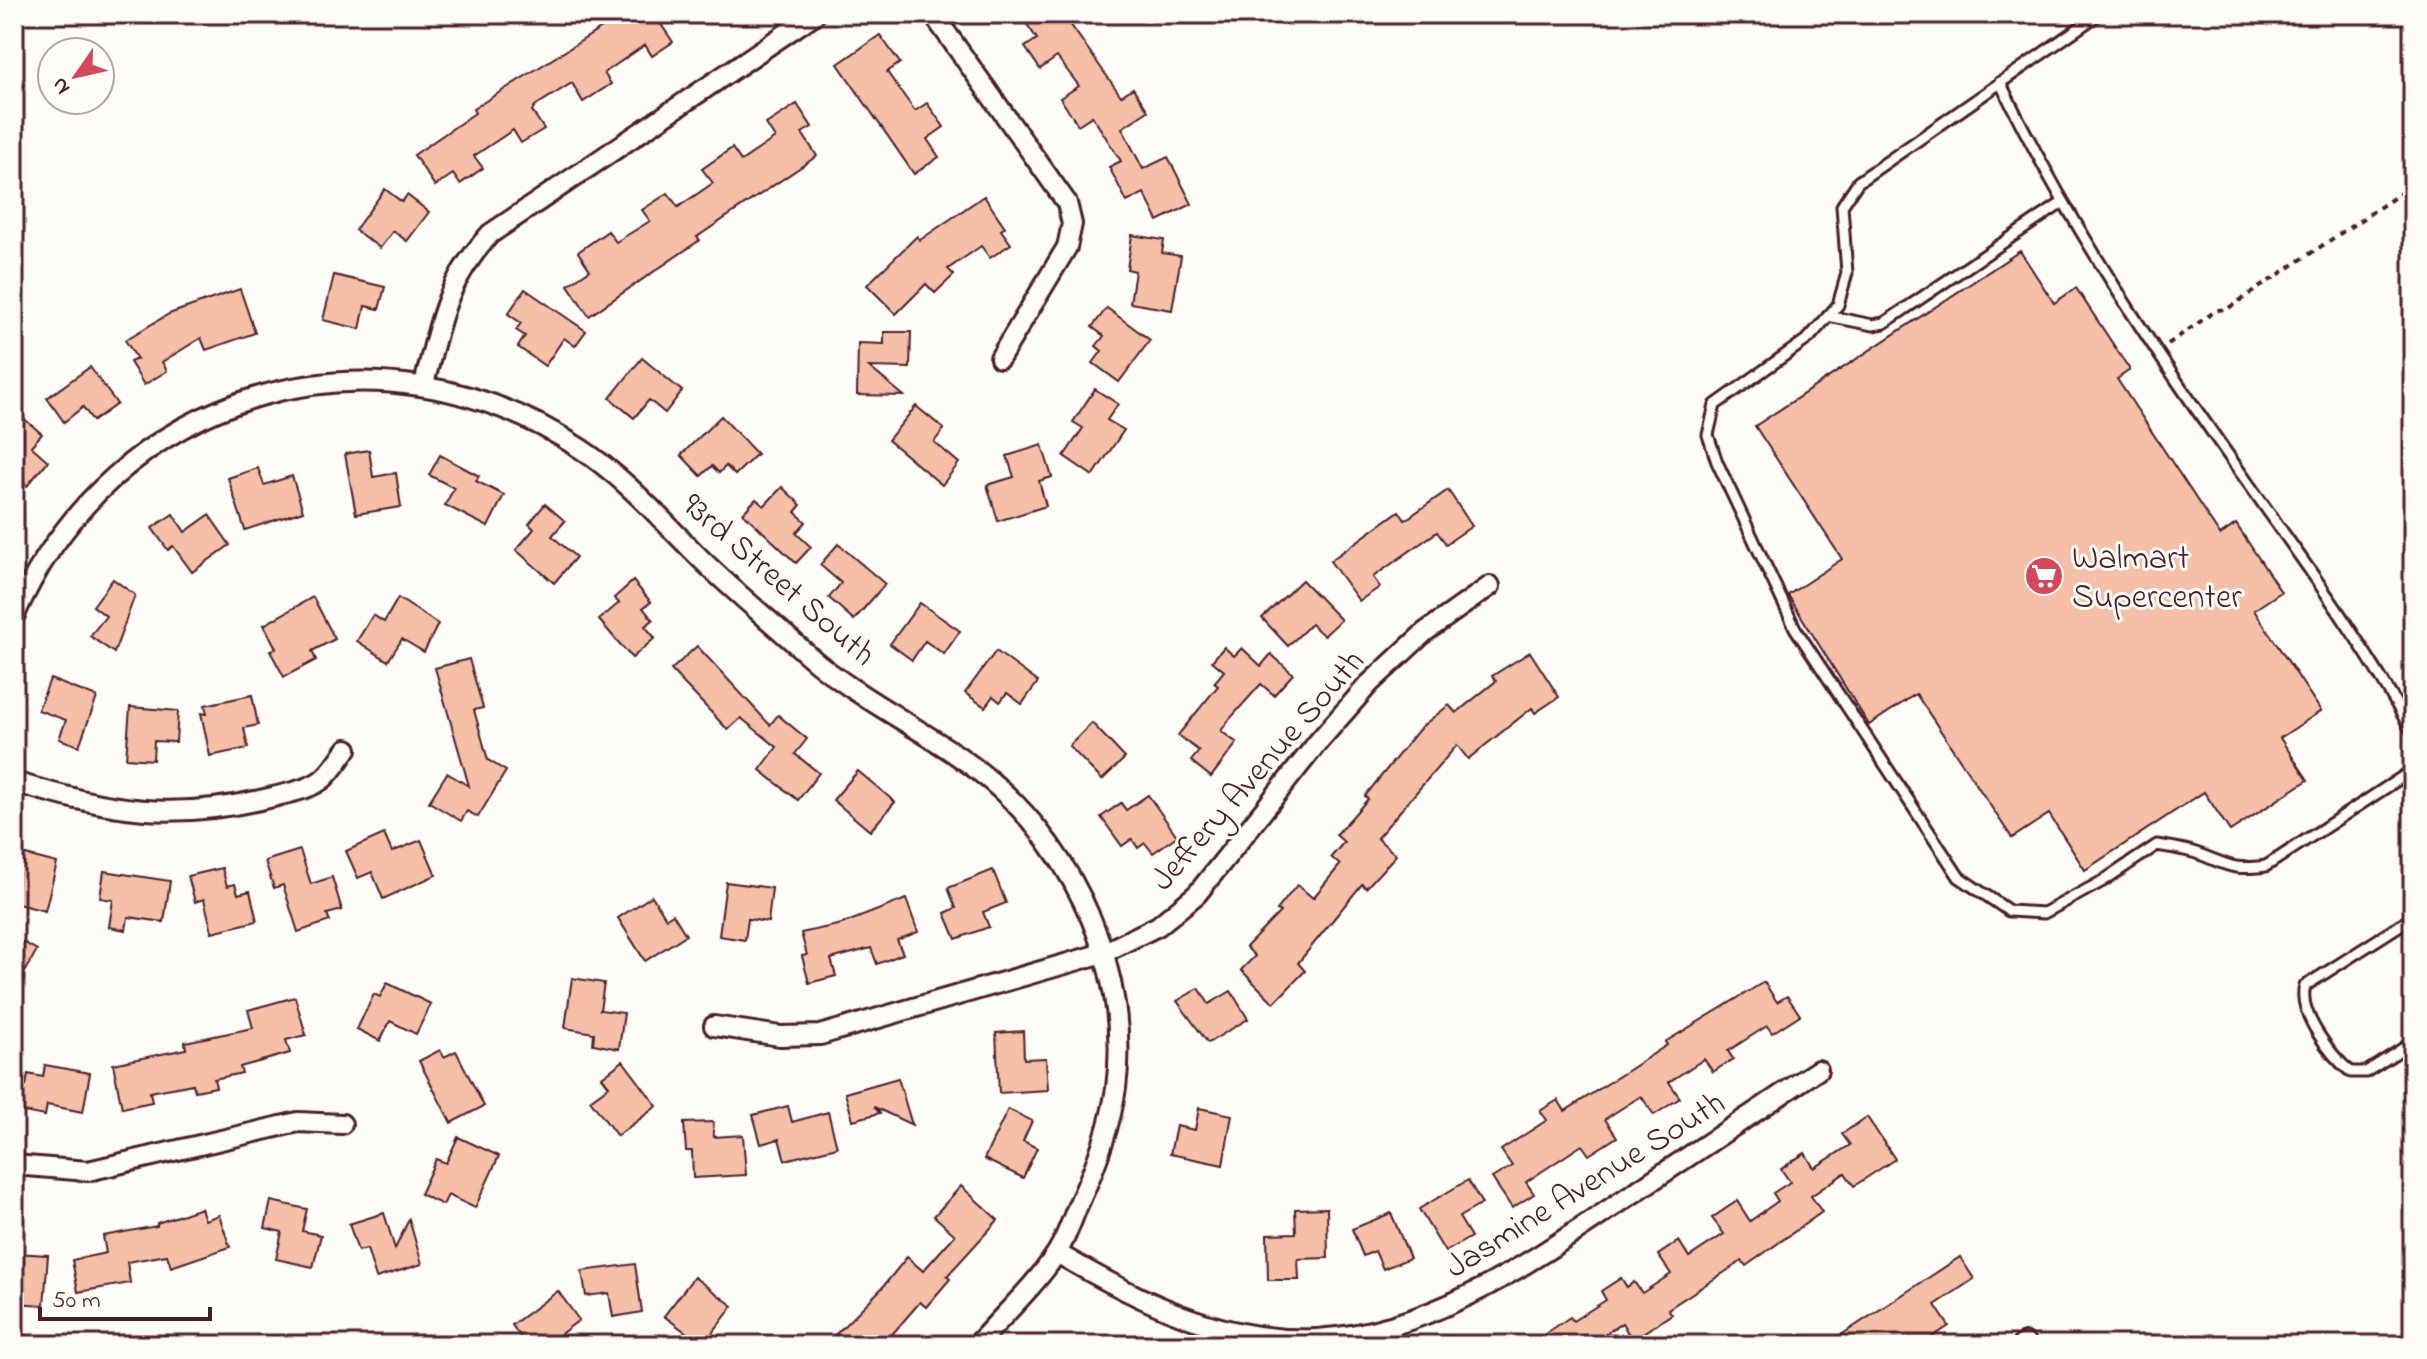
<svg xmlns="http://www.w3.org/2000/svg" width="2427" height="1359" font-family="'Indie Flower',sans-serif">
<rect width="100%" height="100%" fill="#fdfcf7"/>
<filter id="ink" filterUnits="userSpaceOnUse"><feTurbulence type="fractalNoise" baseFrequency=".0125" numOctaves="2"/><feDisplacementMap in="SourceGraphic" scale="16" xChannelSelector="R" yChannelSelector="G"/><feConvolveMatrix kernelMatrix="1 2 1 2 8 2 1 2 1" color-interpolation-filters="sRGB"/></filter>
<g filter="url(#ink)">
<g fill="#f5bfa8" stroke="#4a1f2b" stroke-width="2">
<polygon points="624,14 654,14 673,42 652,56 645,45 604,73 611,84 583,102 572,83 535,106 532,111 544,129 521,143 513,130 474,156 483,168 460,184 453,174 435,186 414,155 475,113 473,109"/>
<polygon points="1020,14 1063,14 1121,96 1133,88 1148,111 1122,128 1143,169 1168,157 1192,204 1158,221 1144,193 1127,202 1109,167 1121,161 1092,116 1078,125 1060,98 1079,86 1057,57 1040,69 1025,47 1037,39"/>
<polygon points="880,35 900,63 887,72 915,111 927,103 944,127 927,139 939,157 914,174 838,64"/>
<polygon points="797,104 812,127 802,133 817,156 697,237 700,240 589,316 568,285 590,270 578,252 608,231 616,242 650,221 642,210 668,193 678,207 713,183 702,169 732,148 741,161 775,138 766,124"/>
<polygon points="385,189 402,202 407,195 429,212 407,241 393,231 380,248 355,230"/>
<polygon points="984,196 1005,227 1001,230 1011,244 990,258 981,246 948,269 954,275 935,293 926,284 896,314 867,285 917,236 920,240"/>
<polygon points="1132,235 1164,240 1162,253 1181,256 1172,310 1130,303 1135,271 1127,269"/>
<polygon points="2020,251 2054,303 2076,288 2130,370 2117,379 2220,535 2236,524 2281,592 2254,610 2321,711 2280,738 2308,780 2230,831 2204,792 2085,870 2049,814 2012,838 1916,694 1869,725 1788,595 1842,559 1755,426"/>
<polygon points="334,275 385,287 379,309 365,306 360,329 323,320"/>
<polygon points="240,289 255,333 206,350 201,338 162,362 167,371 144,385 130,362 137,359 125,340 169,314"/>
<polygon points="525,289 586,331 575,346 564,338 545,366 518,347 525,336 516,330 521,323 508,314"/>
<polygon points="1107,308 1150,340 1119,382 1093,363 1102,351 1096,346 1104,336 1092,327"/>
<polygon points="884,332 911,332 910,368 869,367 904,396 857,395 858,343 884,344"/>
<polygon points="642,358 682,391 665,413 649,400 634,418 610,398"/>
<polygon points="90,367 117,404 93,421 83,407 64,422 47,398"/>
<polygon points="1095,389 1118,404 1107,420 1124,430 1093,476 1064,456 1083,428 1073,422"/>
<polygon points="916,406 944,429 934,442 959,463 942,485 888,440"/>
<polygon points="14,410 42,434 31,446 48,461 27,486 14,475"/>
<polygon points="721,416 757,454 735,475 726,466 719,473 712,466 701,476 681,455"/>
<polygon points="1042,445 1052,477 1039,481 1046,506 998,521 987,485 1014,477 1007,456"/>
<polygon points="369,450 373,477 396,473 401,507 356,514 345,454"/>
<polygon points="440,455 479,476 476,481 504,495 488,527 445,505 454,488 429,475"/>
<polygon points="258,468 264,485 292,476 303,511 245,530 228,478"/>
<polygon points="782,487 801,505 795,512 806,522 796,533 811,547 796,563 743,513 756,499 764,506"/>
<polygon points="1448,490 1472,526 1446,544 1437,532 1373,577 1380,587 1359,601 1330,561 1399,511 1405,520"/>
<polygon points="545,504 565,521 552,536 576,557 554,583 516,550 534,529 529,524"/>
<polygon points="173,514 185,532 209,515 230,545 192,572 173,546 168,550 152,528"/>
<polygon points="838,544 885,584 854,620 829,598 841,583 820,565"/>
<polygon points="113,579 135,595 114,653 90,636 106,616 93,606"/>
<polygon points="1302,580 1341,620 1324,636 1311,624 1288,646 1262,618"/>
<polygon points="633,581 651,602 643,608 653,620 645,626 655,638 632,658 599,620 619,603 614,598"/>
<polygon points="313,597 335,639 312,651 316,660 284,677 270,651 276,648 264,625"/>
<polygon points="398,598 438,624 424,652 402,639 388,661 357,641 373,615 384,622"/>
<polygon points="920,603 960,631 944,654 925,641 912,660 890,644"/>
<polygon points="697,646 770,725 778,715 807,739 795,754 819,773 798,800 760,770 777,747 741,718 728,730 671,670"/>
<polygon points="1224,647 1234,656 1242,648 1261,666 1271,654 1293,674 1274,695 1261,684 1228,721 1221,731 1237,743 1211,777 1191,761 1199,751 1178,735 1218,686 1214,683 1224,671 1212,661"/>
<polygon points="996,651 1038,682 1022,704 1007,693 1000,702 993,696 985,707 965,693"/>
<polygon points="1530,652 1559,697 1535,713 1532,708 1468,759 1457,745 1377,838 1396,855 1366,888 1362,884 1298,963 1305,971 1274,1003 1241,970 1255,956 1246,947 1280,912 1277,910 1297,885 1313,898 1340,865 1331,857 1344,842 1336,835 1368,799 1365,796 1421,727 1449,705 1456,713 1496,681 1492,676"/>
<polygon points="469,659 483,708 474,710 488,760 506,771 478,817 467,811 461,821 429,802 447,773 469,786 435,668"/>
<polygon points="50,679 97,697 79,746 59,739 66,720 38,710"/>
<polygon points="252,695 258,725 244,728 248,748 210,756 201,713 207,714 205,705"/>
<polygon points="130,707 178,711 176,742 154,741 153,760 126,758"/>
<polygon points="1092,723 1125,758 1102,780 1069,746"/>
<polygon points="858,771 895,802 870,831 833,800"/>
<polygon points="1148,795 1177,836 1153,853 1145,843 1138,848 1132,839 1122,846 1101,817 1121,803 1126,810"/>
<polygon points="384,834 392,852 421,840 436,875 383,899 372,872 358,878 346,851"/>
<polygon points="300,850 311,884 332,877 342,910 327,914 330,921 298,932 283,885 274,888 265,861"/>
<polygon points="14,852 57,863 45,911 14,903 19,873 14,872"/>
<polygon points="222,868 227,886 235,884 238,894 250,891 257,921 212,932 204,899 195,902 188,876"/>
<polygon points="993,870 1006,903 983,912 989,927 956,939 945,913 956,908 948,888"/>
<polygon points="104,871 170,881 164,922 128,917 126,930 109,927 113,900 100,898"/>
<polygon points="726,882 772,888 768,922 748,919 745,940 719,936"/>
<polygon points="652,896 666,918 673,914 686,935 645,961 618,918"/>
<polygon points="906,899 918,932 897,940 903,954 877,964 871,948 831,959 836,976 809,983 802,956 807,955 801,933 842,924"/>
<polygon points="14,937 37,950 14,991"/>
<polygon points="572,978 604,983 600,1010 624,1013 619,1049 593,1044 594,1033 565,1028"/>
<polygon points="1764,982 1777,1002 1787,996 1800,1015 1772,1033 1767,1026 1728,1051 1733,1059 1713,1072 1704,1059 1669,1082 1680,1098 1654,1115 1641,1096 1605,1119 1617,1137 1589,1155 1582,1145 1526,1182 1534,1194 1512,1208 1492,1178 1512,1166 1501,1150 1547,1120 1540,1111 1558,1100 1565,1111 1667,1045 1665,1042"/>
<polygon points="387,983 431,1004 416,1034 390,1021 380,1041 357,1029 374,994 380,997"/>
<polygon points="1199,988 1209,1004 1231,991 1248,1019 1208,1043 1177,1001"/>
<polygon points="295,997 306,1035 286,1040 290,1053 240,1067 242,1073 214,1079 216,1087 195,1091 193,1084 150,1092 152,1102 122,1108 113,1064 186,1049 185,1042 253,1028 248,1010"/>
<polygon points="1023,1031 1024,1059 1046,1058 1048,1090 999,1093 996,1033"/>
<polygon points="440,1050 444,1057 456,1051 484,1106 451,1123 419,1061"/>
<polygon points="623,1061 657,1106 617,1136 590,1100 609,1086 602,1077"/>
<polygon points="45,1065 90,1073 83,1112 47,1105 45,1116 14,1110 18,1085 26,1086 28,1074 43,1077"/>
<polygon points="898,1078 912,1125 874,1107 880,1113 853,1120 845,1093"/>
<polygon points="788,1106 792,1122 828,1112 837,1147 785,1160 779,1139 761,1144 753,1115"/>
<polygon points="1199,1108 1232,1115 1223,1165 1170,1154 1176,1126 1195,1130"/>
<polygon points="1008,1109 1032,1121 1023,1141 1037,1148 1023,1178 984,1159"/>
<polygon points="1867,1117 1895,1159 1854,1186 1845,1173 1811,1196 1822,1212 1746,1266 1742,1261 1668,1309 1672,1314 1632,1340 1622,1323 1589,1345 1553,1345 1545,1334 1570,1317 1573,1321 1606,1300 1601,1291 1621,1278 1627,1287 1634,1282 1642,1293 1671,1274 1658,1255 1679,1241 1689,1257 1724,1234 1712,1218 1737,1201 1750,1221 1778,1201 1773,1193 1790,1182 1781,1169 1805,1153 1814,1168 1850,1145 1842,1134"/>
<polygon points="713,1122 714,1137 743,1135 746,1175 693,1178 692,1151 686,1151 684,1123"/>
<polygon points="458,1137 499,1156 475,1208 448,1195 443,1205 420,1194 436,1159 446,1163"/>
<polygon points="1468,1180 1482,1204 1459,1217 1471,1237 1445,1252 1419,1209"/>
<polygon points="961,1186 998,1220 947,1276 950,1279 926,1307 920,1302 883,1345 825,1345 882,1288 907,1257 923,1271 955,1235 934,1216"/>
<polygon points="271,1201 307,1209 302,1231 321,1235 313,1267 276,1259 282,1232 265,1228"/>
<polygon points="201,1208 205,1220 219,1215 230,1247 171,1267 167,1255 127,1262 130,1283 78,1292 72,1260 106,1253 103,1236 157,1226 157,1223"/>
<polygon points="1327,1208 1328,1258 1298,1259 1299,1280 1268,1280 1267,1234 1296,1233 1295,1209"/>
<polygon points="384,1213 395,1249 409,1219 422,1264 376,1278 367,1249 358,1251 349,1224"/>
<polygon points="1391,1213 1410,1258 1383,1269 1375,1251 1363,1256 1352,1229"/>
<polygon points="14,1253 48,1255 44,1305 14,1303"/>
<polygon points="1960,1257 1974,1279 1935,1305 1949,1326 1920,1345 1826,1345"/>
<polygon points="635,1264 642,1312 613,1317 609,1293 586,1296 582,1271"/>
<polygon points="694,1277 733,1306 703,1345 664,1316"/>
<polygon points="558,1291 579,1320 546,1345 526,1345 512,1325"/>
</g>
<g fill="none" stroke-linecap="round" stroke-linejoin="round">
<g stroke="#4a1f2b" stroke-width="15">
<g id="service">
<path d="M 2099,14 L 1858,182 L 1842,206 L 1847,273 L 1838,305 L 1809,338 L 1715,405 L 1708,435 L 1717,462 L 1795,628 L 1959,877 L 2009,911 L 2044,913 L 2103,881 L 2157,845 C 2169,847 2184,849 2196,853 C 2228,864 2229,871 2266,866 L 2413,770"/>
<path d="M 2000,82 C 2070,227 2160,360 2253,490 C 2309,569 2367,648 2413,734"/>
<polyline points="1828,316 1873,325 1884,323 2062,203"/>
<path d="M 2413,917 L 2305,986 C 2297,1012 2331,1056 2351,1072 L 2366,1072 L 2413,1042"/>
</g>
</g>
<g stroke="#4a1f2b" stroke-width="24">
<g id="minor">
<polyline points="933,14 1067,203 1072,224 1067,247 1000,358"/>
<path d="M 424,384 C 441,320 444,285 490,234 L 815,14"/>
<path d="M 14,617 C 113,390 374,313 581,449 C 628,480 664,523 704,562 C 737,594 774,624 808,655 C 864,704 936,734 992,782 C 1077,854 1131,976 1116,1088 C 1110,1129 1096,1166 1079,1203 C 1072,1219 1066,1239 1056,1254 C 1035,1286 1003,1315 977,1345"/>
<path d="M 14,782 C 112,811 171,822 273,797 C 288,793 312,789 324,778 C 333,770 340,758 347,749"/>
<polyline points="714,1026 780,1036 820,1035 1103,953 1158,926 1197,894 1318,742 1369,684 1425,632 1490,586"/>
<polyline points="14,1165 88,1171 298,1122 342,1124"/>
<path d="M 1057,1253 C 1135,1299 1223,1344 1317,1339 C 1436,1332 1536,1258 1632,1194 C 1694,1153 1756,1112 1818,1070"/>
<polyline points="2022,1345 2025,1343"/>
</g>
</g>
<polyline stroke="#4a1f2b" stroke-width="4" stroke-dasharray="6 6" stroke-linecap="butt" points="2168,344 2217,310 2227,309 2413,185"/>
<use href="#service" stroke="#fdfcf7" stroke-width="9"/>
<use href="#minor" stroke="#fdfcf7" stroke-width="18"/>
</g>
</g>
<defs>
<g id="supermarket-disc" transform="scale(2)"><circle r="9.5" fill="#d1495b" stroke="#fdfcf7"/><path d="M-6-5.5h2.5l.6 2H6L4.5 2H-2.5L-4.4-4H-6ZM-1.5 3.2a1.3 1.3 0 1 0 .1 0ZM3 3.2a1.3 1.3 0 1 0 .1 0Z" fill="#fff"/></g>
</defs>
<g fill-rule="evenodd">
<use href="#supermarket-disc" x="2044" y="576"/>
</g>
<g text-anchor="middle" stroke-width="6" stroke-linejoin="round" paint-order="stroke">
<g font-size="34" fill="#4a1f2b" stroke="#fdfcf7" text-anchor="start">
<text x="2072" y="568">Walmart<tspan x="2072" dy="39">Supercenter</tspan></text>
</g>
<g font-size="34" fill="#4a1f2b" stroke="#fdfcf7">
<text transform="translate(780 578) rotate(41)" y="12">93rd Street South</text>
<text transform="translate(1256 769) rotate(-49)" y="12">Jeffery Avenue South</text>
<text transform="translate(1584 1183) rotate(-32)" y="12">Jasmine Avenue South</text>
</g>
</g>
<rect width="2427" height="1359" fill="none" stroke="#fdfcf7" stroke-width="48"/>
<rect x="24" y="24" width="2379" height="1311" fill="none" stroke="#4a1f2b" stroke-width="3" filter="url(#ink)"/>
<g transform="translate(76 76) rotate(236)"><circle r="38" fill="#fdfcf7" stroke="#b5a4a5" stroke-width="2"/>
<path d="M0-6L14 30L0 20L-14 30Z" fill="#d1495b"/>
<text y="-12" font-size="22" font-weight="bold" text-anchor="middle" fill="#4a1f2b">N</text>
</g>
<path d="M40 1307v12h170v-12" fill="none" stroke="#4a1f2b" stroke-width="4"/>
<text x="52" y="1307" font-size="24" fill="#4a1f2b" stroke="#fdfcf7" stroke-width="6" paint-order="stroke">50 m</text>
</svg>
